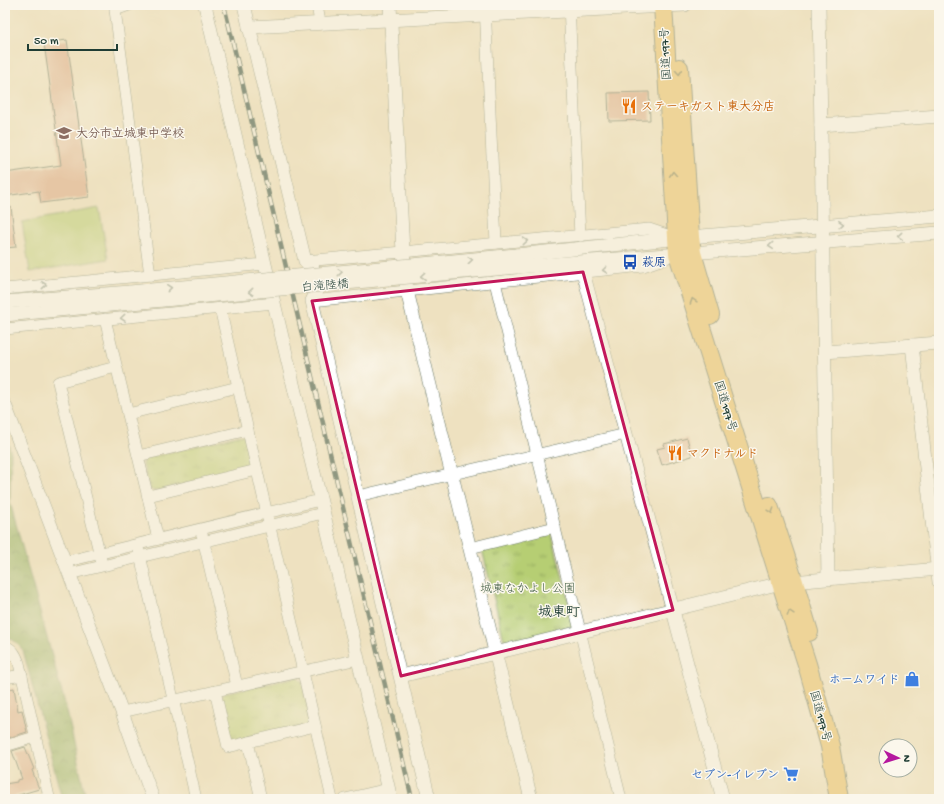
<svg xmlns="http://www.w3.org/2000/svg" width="944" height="804" font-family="'Gochi Hand','Klee One',sans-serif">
<defs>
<pattern id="forest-crowns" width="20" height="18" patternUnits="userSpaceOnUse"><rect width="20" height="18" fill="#90b165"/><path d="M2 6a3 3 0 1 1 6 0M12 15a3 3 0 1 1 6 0" fill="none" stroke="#759154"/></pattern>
<pattern id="park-tufts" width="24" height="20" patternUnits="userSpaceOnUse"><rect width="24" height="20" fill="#b6ce73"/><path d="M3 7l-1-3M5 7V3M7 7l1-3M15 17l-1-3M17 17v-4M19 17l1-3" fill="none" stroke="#93a85f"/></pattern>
</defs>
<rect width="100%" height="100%" fill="#fbf7ec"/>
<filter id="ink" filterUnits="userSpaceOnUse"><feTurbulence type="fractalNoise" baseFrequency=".025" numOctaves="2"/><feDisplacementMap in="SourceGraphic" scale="8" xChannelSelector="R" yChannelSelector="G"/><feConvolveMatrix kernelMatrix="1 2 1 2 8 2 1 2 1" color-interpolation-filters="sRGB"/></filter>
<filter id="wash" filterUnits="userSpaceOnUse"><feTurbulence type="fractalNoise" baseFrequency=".012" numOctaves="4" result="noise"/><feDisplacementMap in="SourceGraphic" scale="16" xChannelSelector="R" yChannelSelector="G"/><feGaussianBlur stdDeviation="0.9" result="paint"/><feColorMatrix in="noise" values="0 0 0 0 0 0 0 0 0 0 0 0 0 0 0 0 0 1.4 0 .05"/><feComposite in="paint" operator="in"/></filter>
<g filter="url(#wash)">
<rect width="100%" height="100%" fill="#eee1c0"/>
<polygon fill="#b6ce73" stroke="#6a8654" points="99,208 108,259 30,272 22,222"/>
<polygon fill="url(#forest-crowns)" stroke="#58774c" points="5,433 11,453 10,502 67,711 86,799 62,799 23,650 13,640 5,635"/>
<g fill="url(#park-tufts)" stroke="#6a8654">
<polygon points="242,435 246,438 253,464 250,469 155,491 149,489 143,464 146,458"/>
<polygon points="551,531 575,627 505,644 482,549"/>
<polygon points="297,677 302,682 310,719 307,725 235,742 230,739 221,699 224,693"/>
</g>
<g id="blocks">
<g fill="#dba483">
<polygon points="67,40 89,197 41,203 39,191 5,196 5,173 61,165 44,43"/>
<polygon points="649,92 650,120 609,121 608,93"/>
<polygon points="5,207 11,207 16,247 5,248"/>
<polygon points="687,438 692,456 662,465 657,449 665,447 664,444"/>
<polygon points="14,688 18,711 22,710 27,732 5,739 5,690"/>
<polygon points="25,747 34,769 32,770 39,789 5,799 5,784 17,782 17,780 22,779 12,751"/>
</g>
</g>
</g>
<g filter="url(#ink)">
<use href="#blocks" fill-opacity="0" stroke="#677665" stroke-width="1"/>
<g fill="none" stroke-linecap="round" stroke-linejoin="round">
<g stroke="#677665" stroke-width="12">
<g id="minor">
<polyline points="129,5 115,10 150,275"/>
<polyline points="317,5 320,23"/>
<polyline points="485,5 496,243"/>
<polyline points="569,5 580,236"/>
<polyline points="305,261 649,229 676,238"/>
<polyline points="495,282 621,799"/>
<polyline points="5,289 265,264"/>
<polyline points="312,301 643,266 666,258"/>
<polyline points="220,308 332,799"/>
<polyline points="105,319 158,539"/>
<polyline points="5,329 274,303"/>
<polyline points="128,414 238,387"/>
<polyline points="138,456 248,430"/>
<polyline points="148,496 257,470"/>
<polyline points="358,496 626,434"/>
<polyline points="202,534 237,686"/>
<polyline points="470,548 555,527"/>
<polyline points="139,551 196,799"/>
<polyline points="101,560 58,382 116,367"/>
<polyline points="64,562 320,500"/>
<polyline points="69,574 323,513"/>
<path d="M 5,646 C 13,649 16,655 19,663 L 49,797 L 43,799"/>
<polyline points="5,678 22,675"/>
<polyline points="215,691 228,747 315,726"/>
<polyline points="122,712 358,659"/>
<polyline points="248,742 261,799"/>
<polyline points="5,746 35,737"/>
<polyline points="345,799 388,789"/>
</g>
</g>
<g stroke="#677665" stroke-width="14">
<g id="tertiary">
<polyline points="205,5 274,303 391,799"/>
<polyline points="244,5 305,261 313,268 317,291 312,301 429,799"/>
<polyline points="390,5 403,252 407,291 531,799"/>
<polyline points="819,5 828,578"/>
<polyline points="249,27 685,5"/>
<polyline points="821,125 939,116"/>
<polyline points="516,255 690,237 939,216"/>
<polyline points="517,267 939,233"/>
<polyline points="583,272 723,799"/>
<polyline points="5,302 130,292"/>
<polyline points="5,315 132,303"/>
<polyline points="912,345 939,582"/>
<polyline points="825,352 939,343"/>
<polyline points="5,405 122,712 153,799"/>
<polyline points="401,676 781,583 939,569"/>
</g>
</g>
<g stroke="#677665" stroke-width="20">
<g id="trunk">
<polyline points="663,5 678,254 781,583 807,664 830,746 839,799"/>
<polyline points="679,68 690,237 692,253 710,315"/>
<polyline points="769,506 794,582 809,632"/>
</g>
</g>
<use href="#minor" stroke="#fff" stroke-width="11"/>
<use href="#tertiary" stroke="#fff" stroke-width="13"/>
<use href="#trunk" stroke="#eec469" stroke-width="18"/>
<g stroke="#1f3d34" stroke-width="4.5">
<polyline id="rail" points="224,5 412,799"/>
</g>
<use href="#rail" stroke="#fbf7ec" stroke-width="3" stroke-dasharray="9" stroke-linecap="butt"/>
<g stroke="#677665" stroke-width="14" stroke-linecap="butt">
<g id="tertiary-bridge">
<polyline points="130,292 516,255"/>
<polyline points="132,303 517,267"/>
</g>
</g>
<use href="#tertiary-bridge" stroke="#fff" stroke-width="13"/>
</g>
<defs><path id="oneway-chevron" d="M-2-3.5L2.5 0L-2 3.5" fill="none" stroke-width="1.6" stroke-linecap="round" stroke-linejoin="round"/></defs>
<g stroke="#7c7a4c">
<use href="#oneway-chevron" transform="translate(679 72) rotate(86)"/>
<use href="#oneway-chevron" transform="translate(673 174) rotate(-93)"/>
<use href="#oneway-chevron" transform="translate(693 301) rotate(-108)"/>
<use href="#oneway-chevron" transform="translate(771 511) rotate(72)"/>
<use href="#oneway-chevron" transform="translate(790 613) rotate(-108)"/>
</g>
<g stroke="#8f9e9a">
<use href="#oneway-chevron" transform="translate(841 224) rotate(-4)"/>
<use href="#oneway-chevron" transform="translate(900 236) rotate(175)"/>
<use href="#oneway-chevron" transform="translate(525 241) rotate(-5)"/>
<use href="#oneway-chevron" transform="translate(771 246) rotate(175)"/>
<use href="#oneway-chevron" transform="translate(470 260) rotate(-5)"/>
<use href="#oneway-chevron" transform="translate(605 270) rotate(174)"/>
<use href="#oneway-chevron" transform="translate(340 272) rotate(-5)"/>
<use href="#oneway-chevron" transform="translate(423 276) rotate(175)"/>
<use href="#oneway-chevron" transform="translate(44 285) rotate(-5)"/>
<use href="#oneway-chevron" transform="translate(169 288) rotate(-5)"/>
<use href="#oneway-chevron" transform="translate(251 292) rotate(175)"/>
<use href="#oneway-chevron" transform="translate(123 318) rotate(175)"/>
</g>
</g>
<path d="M0 0H944V804H0ZM 583,272 L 673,610 L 401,676 L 312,301 Z" fill="#eee1c0" fill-opacity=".55" fill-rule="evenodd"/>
<path fill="none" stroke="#c2185b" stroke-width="3" stroke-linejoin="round" d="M 583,272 L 673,610 L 401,676 L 312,301 Z"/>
<defs>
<g id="restaurant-bare" transform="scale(1.2)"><path d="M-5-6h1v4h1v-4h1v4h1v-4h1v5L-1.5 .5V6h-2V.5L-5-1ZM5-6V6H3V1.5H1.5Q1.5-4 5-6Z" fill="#e8710a" stroke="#fbf7ec" stroke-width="2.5" paint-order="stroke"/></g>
<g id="school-bare" transform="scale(1.2)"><path d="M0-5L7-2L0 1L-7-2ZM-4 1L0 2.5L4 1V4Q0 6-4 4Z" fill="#8d6e63" stroke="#fbf7ec" stroke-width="2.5" paint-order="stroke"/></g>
<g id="bus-bare" transform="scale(1.2)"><path d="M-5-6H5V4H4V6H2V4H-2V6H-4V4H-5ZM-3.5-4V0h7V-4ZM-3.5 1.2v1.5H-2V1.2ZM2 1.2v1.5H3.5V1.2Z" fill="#1a4fb4" stroke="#fbf7ec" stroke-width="2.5" paint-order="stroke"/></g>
<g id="shop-bare" transform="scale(1.2)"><path d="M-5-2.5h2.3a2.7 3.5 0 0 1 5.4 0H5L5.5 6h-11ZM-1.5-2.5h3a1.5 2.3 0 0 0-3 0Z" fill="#3f7fe0" stroke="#fbf7ec" stroke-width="2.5" paint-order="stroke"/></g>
<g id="supermarket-bare" transform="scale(1.2)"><path d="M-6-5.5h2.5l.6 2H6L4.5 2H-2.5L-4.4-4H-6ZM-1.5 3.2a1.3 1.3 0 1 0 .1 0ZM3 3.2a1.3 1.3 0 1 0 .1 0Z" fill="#3f7fe0" stroke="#fbf7ec" stroke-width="2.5" paint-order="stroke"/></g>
</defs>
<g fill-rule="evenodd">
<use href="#restaurant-bare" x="629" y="106"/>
<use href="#school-bare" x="64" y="133"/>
<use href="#bus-bare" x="630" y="262"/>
<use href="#restaurant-bare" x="675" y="453"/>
<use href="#shop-bare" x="912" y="679"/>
<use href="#supermarket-bare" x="791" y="774"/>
</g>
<g text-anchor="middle" stroke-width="3" stroke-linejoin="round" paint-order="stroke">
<g font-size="12" fill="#1f3d34" stroke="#fbf7ec">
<text transform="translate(665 54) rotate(-93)" y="4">国道197号</text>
<text transform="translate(325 285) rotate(-5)" y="4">白滝陸橋</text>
<text transform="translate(726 406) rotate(73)" y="4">国道197号</text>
<text transform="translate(821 716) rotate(75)" y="4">国道197号</text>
</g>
<g font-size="12" font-weight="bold" fill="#c56008" stroke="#fbf7ec" text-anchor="start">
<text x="641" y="110">ステーキガスト東大分店</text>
<text x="687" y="457">マクドナルド</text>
</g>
<g font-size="12" font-weight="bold" fill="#785e54" stroke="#fbf7ec" text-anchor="start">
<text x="76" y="137">大分市立城東中学校</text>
</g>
<g font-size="12" font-weight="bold" fill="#164399" stroke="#fbf7ec" text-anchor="start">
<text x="642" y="266">萩原</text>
</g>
<g font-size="12" fill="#3d5a41" stroke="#fbf7ec">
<text x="528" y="592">城東なかよし公園</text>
</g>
<g font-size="12" font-weight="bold" fill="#366cbe" stroke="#fbf7ec" text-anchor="end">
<text x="900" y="683">ホームワイド</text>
<text x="779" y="778">セブン-イレブン</text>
</g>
<g font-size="14" font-weight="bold" fill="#1f3d34" stroke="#fbf7ec">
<text x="559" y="616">城東町</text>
</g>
</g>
<rect width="944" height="804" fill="none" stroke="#fbf7ec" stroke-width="20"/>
<g transform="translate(898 758) rotate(94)"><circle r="19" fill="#fbf7ec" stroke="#a3ada2"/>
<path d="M0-3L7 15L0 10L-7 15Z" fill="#b5179e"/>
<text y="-6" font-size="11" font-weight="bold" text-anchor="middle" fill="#1f3d34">N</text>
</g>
<path d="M28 44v6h89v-6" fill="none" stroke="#1f3d34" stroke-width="2"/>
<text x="34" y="44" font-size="12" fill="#1f3d34" stroke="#fbf7ec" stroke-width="3" paint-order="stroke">50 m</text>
</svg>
